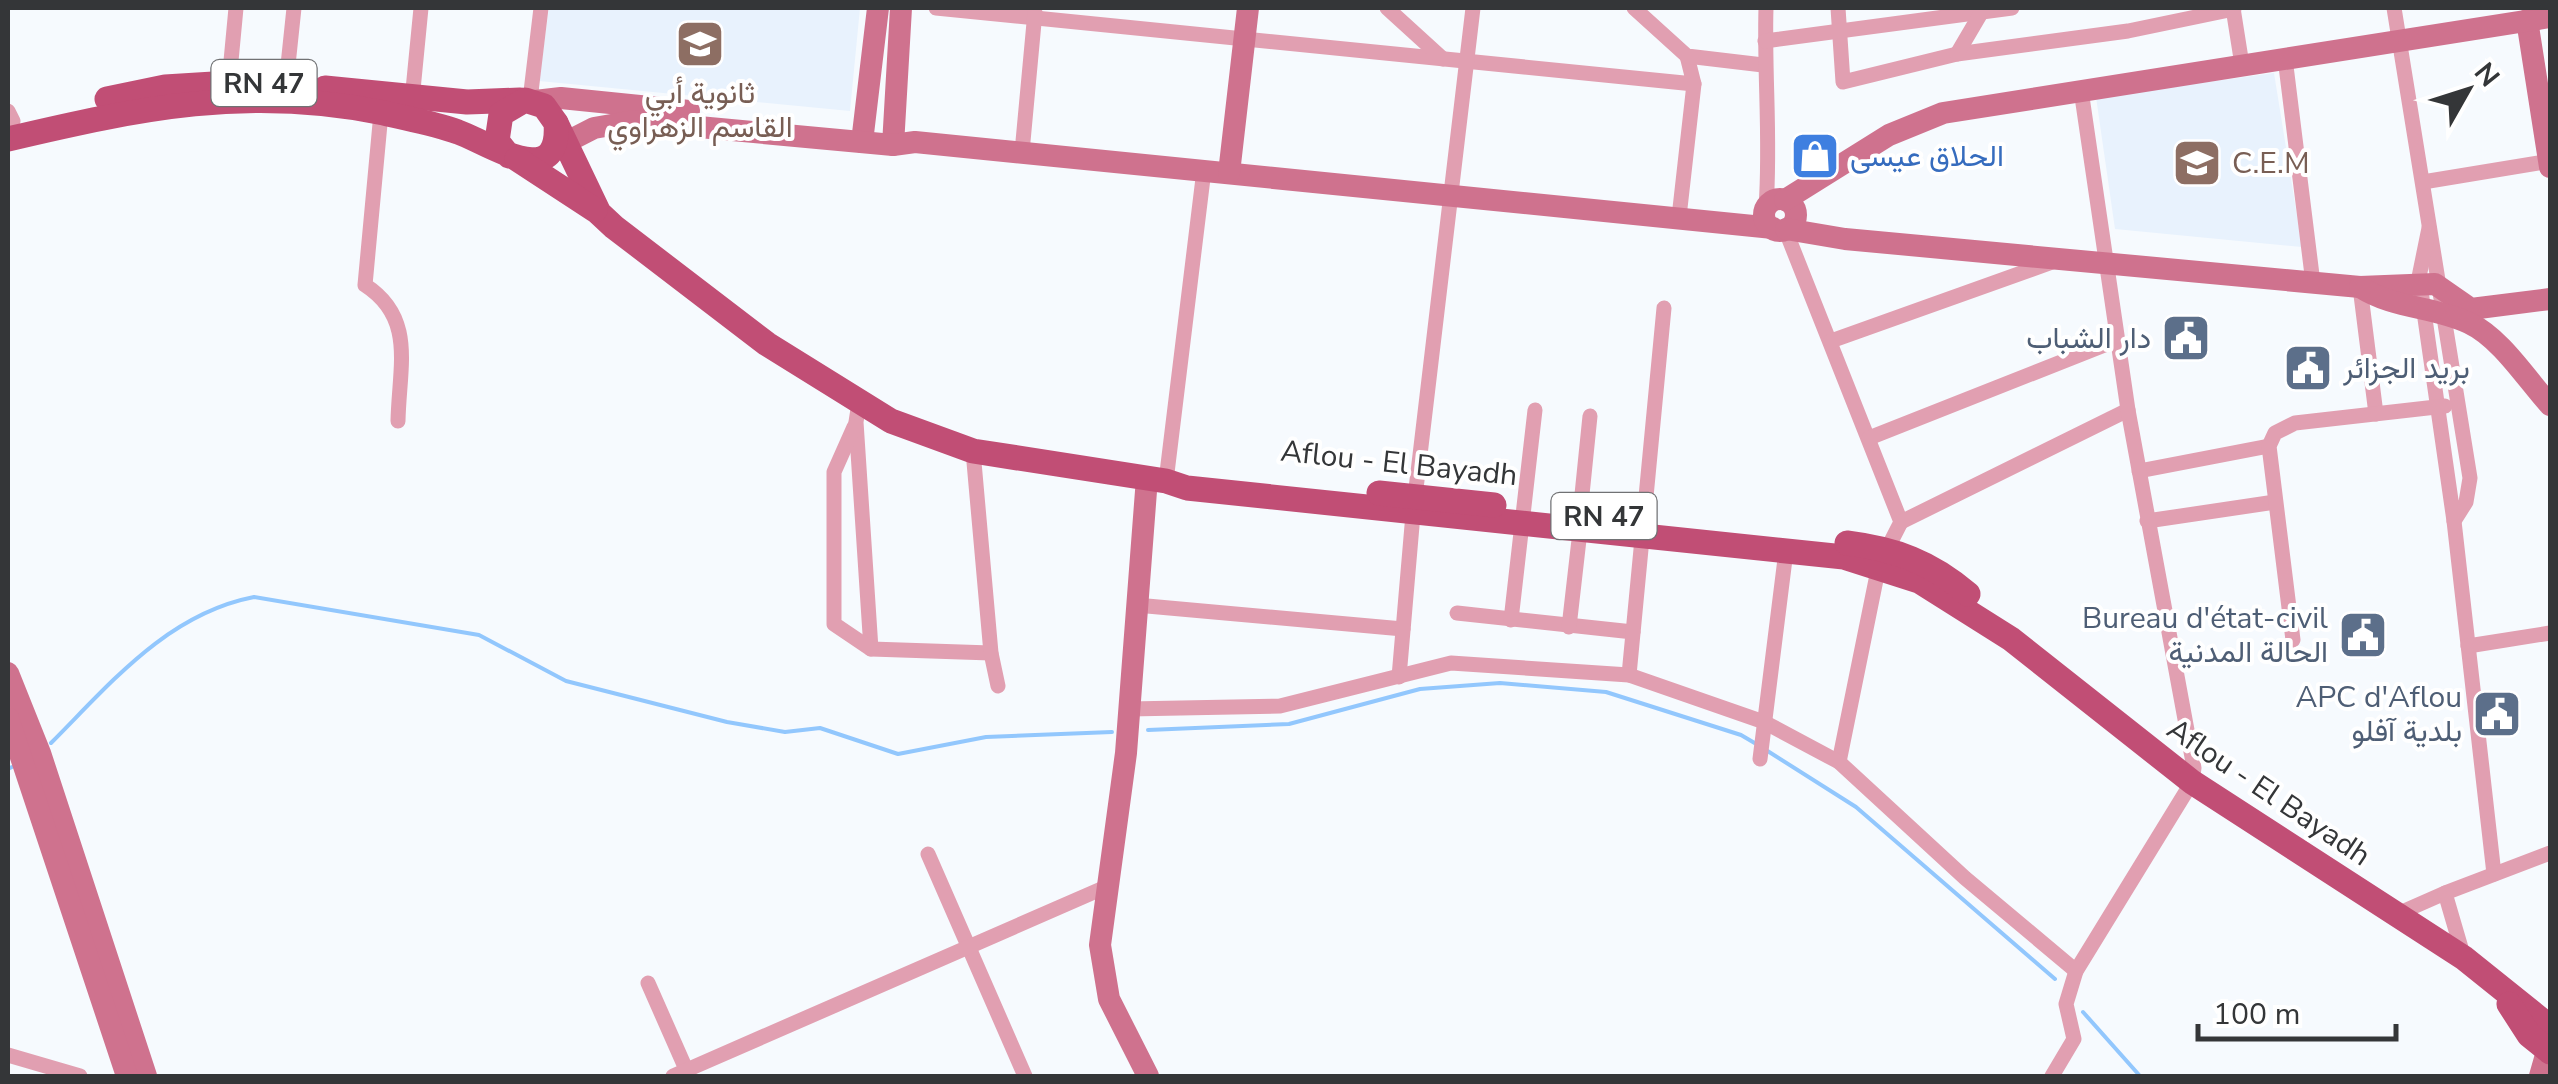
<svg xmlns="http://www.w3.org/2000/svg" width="2558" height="1084" font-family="'Nunito Sans',Vazirmatn,sans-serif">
<rect width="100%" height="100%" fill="#f6fafe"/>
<g fill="#e8f2fd">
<polygon points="549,8 860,8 850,111 539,81"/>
<polygon points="2274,73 2302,247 2115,229 2096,97"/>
</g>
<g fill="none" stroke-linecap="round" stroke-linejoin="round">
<g stroke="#92c7fd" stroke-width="4">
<polyline points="1148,730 1289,724 1420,689 1500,683 1606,692 1741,735 1758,745"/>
<path d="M 51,743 C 111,683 167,614 254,597 L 479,635 L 566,681 L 727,722 L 785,732 L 820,728 L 898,754 L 986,737 L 1112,732"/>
<polyline points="1766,750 1856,807 2055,979"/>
<polyline points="8,769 12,767"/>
<polyline points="2083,1012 2140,1076"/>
</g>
<g stroke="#e19fb1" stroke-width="15">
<polyline points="936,8 1694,84 1687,56"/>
<polyline points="1387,8 1443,59"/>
<polyline points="1634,8 1687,56 1763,65"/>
<path d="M 1766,8 C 1764,74 1771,140 1766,207"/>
<polyline points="1838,8 1843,82 1957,54 2128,31 2234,9"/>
<polyline points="2233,8 2242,65"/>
<polyline points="2394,8 2470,478 2466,502 2454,521"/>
<polyline points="1765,41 2012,8"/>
<polyline points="1957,54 1984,8"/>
<polyline points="2285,58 2313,283"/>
<polyline points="229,82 236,8"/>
<polyline points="286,84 294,8"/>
<polyline points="412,100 421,8"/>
<polyline points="530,100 541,8"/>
<polyline points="8,111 13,121"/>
<path d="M 381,113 L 365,285 C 416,318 399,367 398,421"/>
<polyline points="1022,152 1035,12"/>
<polyline points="2423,182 2550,161"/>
<polyline points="1679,217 1694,84"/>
<polyline points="2429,228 2419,277 2454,521 2494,874"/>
<polyline points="1785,229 1901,522 1879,565 1839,762"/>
<polyline points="2360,287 2376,414"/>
<polyline points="1831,341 2055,261"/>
<polyline points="859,403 856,422 871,649 991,653"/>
<polyline points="854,427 834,472 834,624 871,649"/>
<polyline points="1869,438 2117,340"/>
<polyline points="973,451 991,653 998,686"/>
<polyline points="2139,471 2269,446"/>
<polyline points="1166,481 1204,170"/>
<polyline points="1580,514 1590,416"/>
<polyline points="2147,521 2275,502"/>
<polyline points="1901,522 2128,410"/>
<polyline points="1136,605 1403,629"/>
<polyline points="1457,613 1633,632"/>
<polyline points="1511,620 1535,410"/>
<polyline points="1569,627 1580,531"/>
<polyline points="2293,640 2269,446 2275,433 2295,423 2445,406"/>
<polyline points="2468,646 2550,633"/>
<polyline points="1629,675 1664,308"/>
<polyline points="1399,677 1413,514 1473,8"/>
<polyline points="1129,709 1280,706 1451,663 1629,675 1764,722 1839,762 1965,878 2076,971"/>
<polyline points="1760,759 1786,551"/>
<polyline points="928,854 1025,1076"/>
<polyline points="2395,915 2445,893"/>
<polyline points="2464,958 2445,893 2550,853"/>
<polyline points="648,983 689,1076"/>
<polyline points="8,1055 80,1076"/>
<polyline points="673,1076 1108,886"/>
<polyline points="2052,1076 2074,1039 2066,1004 2076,971 2192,782 2194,768 2128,410 2081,90"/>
</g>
<g stroke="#cf728e" stroke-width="22">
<polyline points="2527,20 2550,167"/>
<polyline points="535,101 561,98 689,111"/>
<polyline points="862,142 878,8"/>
<polyline points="893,145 901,8"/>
<polyline points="551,150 594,128 634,121 893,145 915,142 1773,228"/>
<polyline points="1229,173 1248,8"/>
<circle cx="1780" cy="215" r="16"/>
<polyline points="1785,200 1889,135 1943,113 2550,17"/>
<polyline points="1786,229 1845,239 2360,287 2435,284 2471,309 2550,299"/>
<path d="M 2360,287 C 2394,309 2433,306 2469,323 C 2501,338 2527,380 2550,405"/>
<polyline points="1147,478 1126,753 1100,945 1109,999 1148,1076"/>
<polyline points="8,673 40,753 146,1076"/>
<polyline points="8,718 127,1076"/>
<polyline points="2540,1076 2550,1041"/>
</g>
<g stroke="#c14e75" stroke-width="25">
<polyline points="325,88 467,102 520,100"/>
<polyline points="107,99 165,87 246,82"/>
<polyline points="556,123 599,213 614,227 767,344 891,421 973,451 1166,481 1187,488 1844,557 1919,581 2011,639 2192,782 2464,958 2550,1027"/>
<path d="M 8,139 C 140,108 248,85 384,113 C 409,119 434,123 458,132 C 487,142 561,194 556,123 L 544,106 L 525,100 L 501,114 L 497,141 L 509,156"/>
<polyline points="517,159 595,210"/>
<polyline points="1379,493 1494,505"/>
<path d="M 1847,543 C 1895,549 1931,562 1968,594"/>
<polyline points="2509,1004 2529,1035 2550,1052"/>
</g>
</g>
<defs>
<g id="school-square" transform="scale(2.5)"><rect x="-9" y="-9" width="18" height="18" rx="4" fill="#8d6e63" stroke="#fff"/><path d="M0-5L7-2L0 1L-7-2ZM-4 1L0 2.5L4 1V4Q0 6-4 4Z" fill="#fff"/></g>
<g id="shop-square" transform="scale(2.5)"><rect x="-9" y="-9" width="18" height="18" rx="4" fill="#3f7fe0" stroke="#fff"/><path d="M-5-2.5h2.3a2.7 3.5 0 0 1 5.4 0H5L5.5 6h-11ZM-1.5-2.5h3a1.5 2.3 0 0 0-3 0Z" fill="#fff"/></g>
<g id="civic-square" transform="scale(2.5)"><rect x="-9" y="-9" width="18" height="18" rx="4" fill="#5c6f8a" stroke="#fff"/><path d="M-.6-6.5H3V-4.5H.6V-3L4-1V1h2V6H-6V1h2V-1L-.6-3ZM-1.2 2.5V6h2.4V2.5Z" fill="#fff"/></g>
</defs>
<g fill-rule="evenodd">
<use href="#school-square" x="700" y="44"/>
<use href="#shop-square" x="1815" y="156"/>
<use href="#school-square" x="2197" y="163"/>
<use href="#civic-square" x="2186" y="338"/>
<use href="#civic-square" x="2308" y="368"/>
<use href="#civic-square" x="2363" y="635"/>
<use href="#civic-square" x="2497" y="714"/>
</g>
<g text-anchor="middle" stroke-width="8" stroke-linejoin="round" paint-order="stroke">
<g fill="#fff" stroke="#717274" stroke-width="2.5">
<rect x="211.5" y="60" width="105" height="46" rx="8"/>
<rect x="1551.5" y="493" width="105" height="46" rx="8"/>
</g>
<g font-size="28" font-weight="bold" fill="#343638">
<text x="264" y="93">RN 47</text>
<text x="1604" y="526">RN 47</text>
</g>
<g font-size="30" fill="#785e54" stroke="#fff">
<text x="700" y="103">ثانوية أبي<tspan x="700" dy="34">القاسم الزهراوي</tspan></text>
<text x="2232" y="173" text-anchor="start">C.E.M</text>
</g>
<g font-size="30" fill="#366cbe" stroke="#fff" text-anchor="start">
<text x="1850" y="166">الحلاق عيسى</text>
</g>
<g font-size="30" fill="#4e5e75" stroke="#fff" text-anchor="end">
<text x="2151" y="348">دار الشباب</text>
<text x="2343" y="378" text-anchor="start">بريد الجزائر</text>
<text x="2328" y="628">Bureau d'état-civil<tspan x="2328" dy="34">الحالة المدنية</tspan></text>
<text x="2462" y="707">APC d'Aflou<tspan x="2462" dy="34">بلدية آفلو</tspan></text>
</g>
<g font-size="30" fill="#343638" stroke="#fff">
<text transform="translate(1399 463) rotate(6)" y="10">Aflou - El Bayadh</text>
<text transform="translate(2269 792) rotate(34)" y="10">Aflou - El Bayadh</text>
</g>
</g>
<rect width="2558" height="1084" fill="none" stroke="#343638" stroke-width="20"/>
<g transform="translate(2468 90) rotate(51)" stroke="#ffffff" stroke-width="8" paint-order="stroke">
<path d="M0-8L18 38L0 25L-18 38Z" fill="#343638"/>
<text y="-15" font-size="28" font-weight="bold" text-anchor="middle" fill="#343638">N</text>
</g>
<path d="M2198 1024v15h198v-15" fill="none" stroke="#343638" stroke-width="5"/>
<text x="2213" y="1024" font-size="30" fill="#343638" stroke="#ffffff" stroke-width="8" paint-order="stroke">100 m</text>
</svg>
